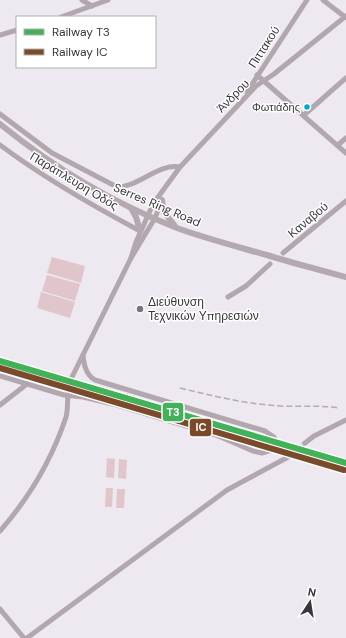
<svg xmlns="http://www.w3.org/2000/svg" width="346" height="638" font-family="'DM Sans',sans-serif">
<rect width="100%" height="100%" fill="#eee8f0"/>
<g fill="#e0c6cb">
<polygon points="52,257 85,266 81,283 47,273"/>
<polygon points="47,275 80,284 75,301 42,291"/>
<polygon points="41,292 75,302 70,318 37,308"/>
<polygon points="107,458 115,459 114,478 106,477"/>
<polygon points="119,459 127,460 126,479 118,478"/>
<polygon points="106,488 113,488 112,507 105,507"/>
<polygon points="117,489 125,489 124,508 116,508"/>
</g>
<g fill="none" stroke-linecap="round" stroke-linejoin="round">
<polyline stroke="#cac5cc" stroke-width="5" stroke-dasharray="5 2.5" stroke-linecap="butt" points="291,455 305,443"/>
<g stroke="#b2a7ae" stroke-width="5">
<polyline points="82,0 92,6"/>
<polyline points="323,0 345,17"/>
<polyline points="61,17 108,0"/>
<polyline points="0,35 17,30"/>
<polyline points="257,75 346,153"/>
<polyline points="247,92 307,0"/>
<path d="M 0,114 L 52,153 L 117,187 C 139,187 158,163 180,167"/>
<polyline points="304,115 346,78"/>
<path d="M 0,145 C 44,178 91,205 140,231"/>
<polyline points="338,145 346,138"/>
<polyline points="283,253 346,201"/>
<polyline points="131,258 136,242 153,204 180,167 256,86 274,74 346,16"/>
<polyline points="228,297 246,286 270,264"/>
<path d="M 83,355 C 84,365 86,375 95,380 L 265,431 L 274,437 L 275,442 L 270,450"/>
<polyline points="0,376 64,395 83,397 117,405 216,435 253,451 262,453 275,449 281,450 346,470"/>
<polyline points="72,377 131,258 155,218 162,200"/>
<polyline points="0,405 27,384"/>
<polyline points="305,443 314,436 346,420"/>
<path d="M 0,531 C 29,498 52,459 66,417 C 69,406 66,395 70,384"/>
<polyline points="0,609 24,638"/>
<polyline points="27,638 227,490 290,456"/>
</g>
<g stroke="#b4a8b1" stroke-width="6">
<path d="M 0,124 C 53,167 113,203 177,228 C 207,239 239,247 270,256"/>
<polyline points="162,200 164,212 175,226"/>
<polyline points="131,208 136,217 140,231"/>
<polyline points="294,263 346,277"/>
</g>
<g stroke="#b2abb1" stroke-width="1.5" stroke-dasharray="6 3" stroke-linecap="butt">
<polyline points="0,359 346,460"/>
<path d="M 180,388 C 213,396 246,404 280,406 C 300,407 319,405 339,408"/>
</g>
<polyline stroke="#b4a8b1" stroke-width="6" points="270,256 294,263"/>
<g stroke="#fff" stroke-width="9">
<polyline id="rail-1" points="0,361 346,463"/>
</g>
<g stroke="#fff" stroke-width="9">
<polyline id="rail-2" points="0,368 344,470"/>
</g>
<use href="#rail-1" stroke="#43b159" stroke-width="6"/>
<use href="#rail-2" stroke="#7a4b2a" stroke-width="6"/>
</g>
<circle fill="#00a9ce" stroke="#fff" stroke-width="1.5" cx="307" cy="107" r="3.5"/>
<circle fill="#79757b" stroke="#fff" stroke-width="1.5" cx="140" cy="309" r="4"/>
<g text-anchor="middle" stroke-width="3" stroke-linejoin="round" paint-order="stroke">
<g font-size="11" fill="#3a373c" stroke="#fff" text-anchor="end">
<text x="300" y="111">Φωτιάδης</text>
</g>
<g font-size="12" fill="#3a373c" stroke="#fff">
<text transform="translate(264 47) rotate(-57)" y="4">Πιττακού</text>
<text transform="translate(233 96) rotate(-46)" y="4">Άνδρου</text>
<text transform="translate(74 181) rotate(31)" y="4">Παράπλευρη Οδός</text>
<text transform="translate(157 205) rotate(23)" y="4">Serres Ring Road</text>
<text transform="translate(308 220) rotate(-40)" y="4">Καναβού</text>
</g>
<g font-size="12" fill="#3a373c" stroke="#fff" text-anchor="start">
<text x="148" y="306">Διεύθυνση<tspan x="148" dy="14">Τεχνικών Υπηρεσιών</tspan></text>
</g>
</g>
<g stroke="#fff" stroke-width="1.5">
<rect x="162" y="402" width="22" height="20" rx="4" fill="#43b159"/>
<rect x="189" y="418" width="23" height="19" rx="4" fill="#7a4b2a"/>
</g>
<g font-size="11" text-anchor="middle" font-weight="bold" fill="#fff">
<text x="173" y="416">T3</text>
<text x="201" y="431">IC</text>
</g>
<rect x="16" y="16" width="140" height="52" fill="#ffffff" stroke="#b0afb1"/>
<rect x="24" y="29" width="20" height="6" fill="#43b159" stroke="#b0afb1"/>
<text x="52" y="36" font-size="12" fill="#3a373c">Railway T3</text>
<rect x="24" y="49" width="20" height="6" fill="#7a4b2a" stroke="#b0afb1"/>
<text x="52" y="56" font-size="12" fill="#3a373c">Railway IC</text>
<g transform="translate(310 602) rotate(12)" stroke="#ffffff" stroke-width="3" paint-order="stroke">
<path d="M0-3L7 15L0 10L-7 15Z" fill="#3a373c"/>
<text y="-6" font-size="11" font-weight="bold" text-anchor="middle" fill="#3a373c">N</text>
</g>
</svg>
